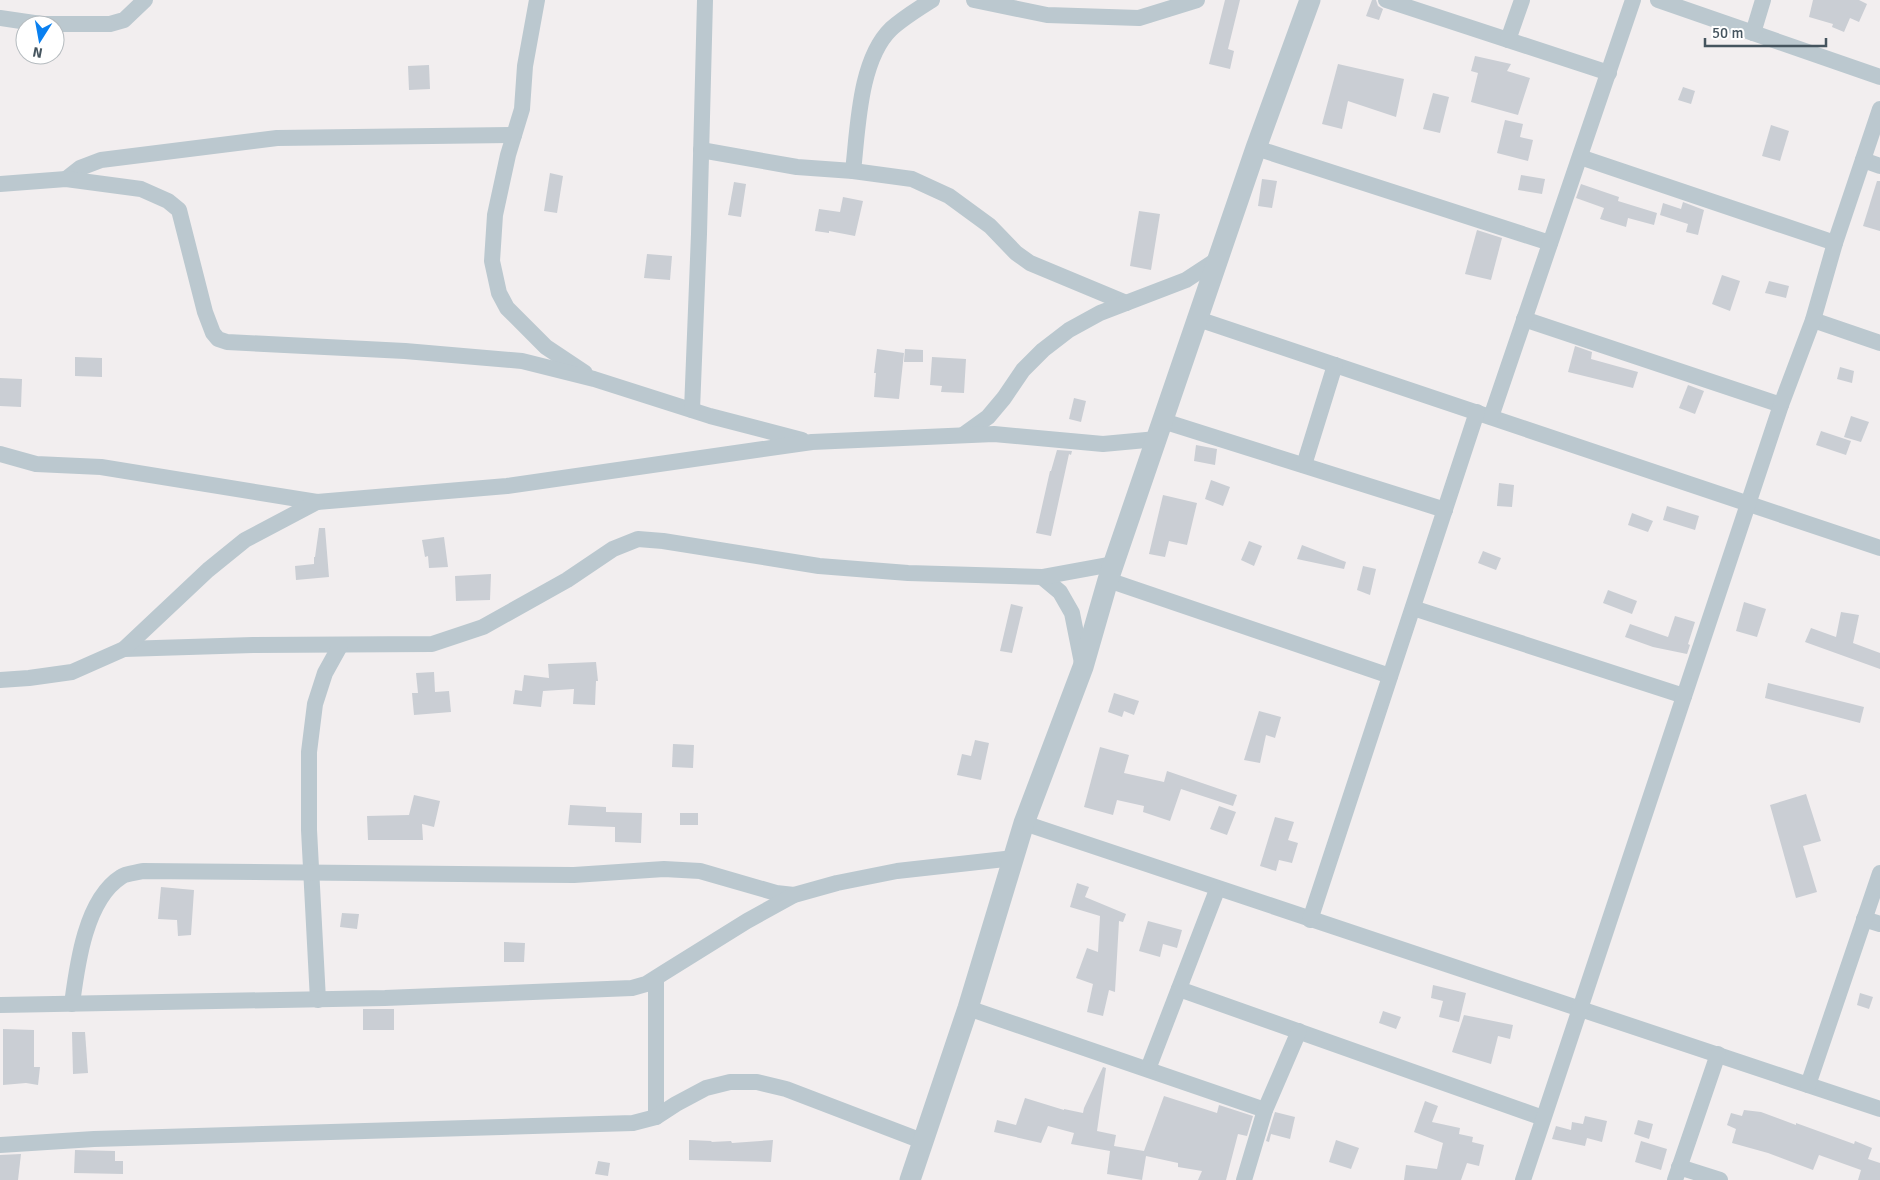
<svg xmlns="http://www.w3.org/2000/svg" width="1880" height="1180" font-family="Signika,sans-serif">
<rect width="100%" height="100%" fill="#f2eeef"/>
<g fill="#caced4">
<polygon points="1225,0 1240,0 1228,49 1234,51 1230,69 1209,64"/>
<polygon points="1372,0 1376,0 1378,6 1383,9 1379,20 1366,16"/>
<polygon points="1813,0 1859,0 1867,4 1859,22 1850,18 1844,32 1832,27 1833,24 1809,17"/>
<polygon points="1475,56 1511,64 1507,71 1530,78 1518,115 1471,102 1478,73 1471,71"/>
<polygon points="1338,64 1404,79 1396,117 1348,101 1342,129 1322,124"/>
<polygon points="429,65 430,89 409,90 408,66"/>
<polygon points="1683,87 1695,91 1691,104 1678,100"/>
<polygon points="1433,93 1449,97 1440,133 1423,129"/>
<polygon points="1505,120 1523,124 1520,137 1533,140 1528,161 1497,153"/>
<polygon points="1771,125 1789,131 1780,161 1762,156"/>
<polygon points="550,173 563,176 557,213 544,211"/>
<polygon points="1521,175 1545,179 1542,194 1518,190"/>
<polygon points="1262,179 1277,181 1272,208 1258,206"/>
<polygon points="1877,181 1880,181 1880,231 1863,226"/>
<polygon points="734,182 746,184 741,217 728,215"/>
<polygon points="1581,184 1619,197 1618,201 1657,213 1654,225 1628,218 1626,227 1600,219 1604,208 1576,198"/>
<polygon points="843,197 863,201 855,236 829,231 829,233 815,231 819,209 840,212"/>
<polygon points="1683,202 1704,210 1698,235 1686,232 1688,224 1660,215 1663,203 1681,209"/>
<polygon points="1139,211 1160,214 1151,270 1130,266"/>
<polygon points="1477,230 1502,238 1491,280 1465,274"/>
<polygon points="647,254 672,256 670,280 644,278"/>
<polygon points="1722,275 1740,281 1730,311 1712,304"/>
<polygon points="1769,281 1789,286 1786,298 1765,293"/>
<polygon points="1575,346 1592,352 1591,359 1638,372 1633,388 1568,372"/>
<polygon points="877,349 904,353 899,399 874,397 876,373 874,373"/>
<polygon points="905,349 923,350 923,362 904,362"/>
<polygon points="75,357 102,358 102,377 75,376"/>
<polygon points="932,357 966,359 964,393 941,392 942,386 930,385"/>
<polygon points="1840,367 1854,371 1852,383 1837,379"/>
<polygon points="0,378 22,379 21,407 0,406"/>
<polygon points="1688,385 1704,391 1695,414 1679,408"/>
<polygon points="1074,398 1086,401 1081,422 1069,419"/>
<polygon points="1851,416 1869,422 1861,442 1844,437"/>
<polygon points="1821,431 1851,441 1846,455 1816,445"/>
<polygon points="1196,445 1217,449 1215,465 1194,461"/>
<polygon points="1057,450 1072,451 1071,455 1069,454 1051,536 1036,533 1050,471 1051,471"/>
<polygon points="1211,480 1230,487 1223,506 1205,499"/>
<polygon points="1499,483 1514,485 1512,507 1497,506"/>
<polygon points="1163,495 1197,503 1187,545 1169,541 1165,557 1149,554"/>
<polygon points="1667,506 1699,516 1695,530 1663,520"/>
<polygon points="1632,513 1653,521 1648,532 1628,525"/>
<polygon points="319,528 325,528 329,577 296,580 295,566 314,564 314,557 315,557"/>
<polygon points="444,537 448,567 429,568 428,556 425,557 422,540"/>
<polygon points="1249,541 1262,546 1254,566 1241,560"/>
<polygon points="1302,545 1346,562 1344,569 1297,559"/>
<polygon points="1483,551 1501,558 1496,570 1478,563"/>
<polygon points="1363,566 1376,569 1370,595 1357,590"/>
<polygon points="491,574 490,600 456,601 455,576"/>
<polygon points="1608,590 1637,601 1632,614 1603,603"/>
<polygon points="1744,602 1766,609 1757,637 1736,631"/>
<polygon points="1011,604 1023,607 1012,653 1000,651"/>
<polygon points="1841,612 1859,615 1853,643 1880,653 1880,669 1805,642 1811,628 1836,637"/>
<polygon points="1675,616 1695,622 1688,644 1690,645 1687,654 1653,647 1625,637 1630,624 1668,637"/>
<polygon points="596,662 598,681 596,681 595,705 573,704 574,689 543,691 541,707 513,704 515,690 522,691 524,675 549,678 548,664"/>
<polygon points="434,672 435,692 449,691 451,712 414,715 412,693 418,693 416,673"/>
<polygon points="1768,683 1864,707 1860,723 1765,698"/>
<polygon points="1114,693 1139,701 1134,715 1124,711 1122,717 1108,712"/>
<polygon points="1259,711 1281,717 1275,738 1266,735 1260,763 1244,760"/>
<polygon points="975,740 989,743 981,780 957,775 962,754 971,756"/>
<polygon points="673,744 694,745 693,768 672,767"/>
<polygon points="1100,747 1129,755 1124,773 1164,782 1167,771 1237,795 1233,806 1181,789 1170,821 1143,812 1144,806 1117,800 1113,815 1084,807"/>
<polygon points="1806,794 1821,841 1803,846 1817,892 1796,898 1770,805"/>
<polygon points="414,795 440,801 434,827 422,824 423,840 368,840 367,816 409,815"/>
<polygon points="570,805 606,807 606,812 642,813 641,843 615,842 615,827 568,825"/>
<polygon points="1219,806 1236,812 1227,835 1210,829"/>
<rect x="680" y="813" width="18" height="12"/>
<polygon points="1275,817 1294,822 1288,840 1298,843 1292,863 1279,860 1276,871 1260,866"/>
<polygon points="1077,883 1089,887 1085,897 1126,914 1123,922 1119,921 1115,992 1109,990 1103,1016 1087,1012 1093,984 1076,978 1087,948 1098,952 1100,916 1070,907"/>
<polygon points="161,887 194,890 191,935 178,936 177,920 158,919"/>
<polygon points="342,913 359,914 357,929 340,927"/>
<polygon points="1148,921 1182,930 1177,948 1163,944 1160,957 1139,951"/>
<polygon points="504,942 525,943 524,962 504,962"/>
<polygon points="1433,985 1466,993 1459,1022 1439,1017 1443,1001 1431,998"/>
<polygon points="1860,993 1873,997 1869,1009 1857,1005"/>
<rect x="363" y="1009" width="31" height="21"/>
<polygon points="1383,1011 1401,1017 1396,1029 1379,1023"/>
<polygon points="1464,1015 1513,1025 1510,1039 1498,1036 1491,1064 1452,1052"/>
<polygon points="3,1029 34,1030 34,1067 40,1067 38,1085 26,1083 3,1085"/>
<polygon points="72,1032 85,1032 88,1073 73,1074"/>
<polygon points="1103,1067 1106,1068 1097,1131 1116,1135 1114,1146 1144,1151 1164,1096 1217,1113 1219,1105 1253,1116 1247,1136 1238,1134 1226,1180 1198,1180 1202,1171 1178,1167 1178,1163 1146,1156 1142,1180 1107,1174 1110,1151 1071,1144 1074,1133 1048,1126 1041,1143 994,1132 997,1120 1016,1125 1025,1098 1064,1110 1064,1109 1083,1113 1084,1108"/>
<polygon points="1425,1101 1438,1106 1432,1122 1460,1128 1459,1134 1473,1137 1472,1142 1484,1145 1479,1166 1467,1163 1461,1180 1404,1180 1406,1165 1437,1169 1443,1143 1414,1132"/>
<polygon points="1744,1110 1761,1112 1796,1125 1796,1123 1854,1144 1855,1141 1872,1148 1868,1159 1880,1163 1880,1180 1858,1180 1861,1170 1819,1155 1813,1170 1768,1153 1732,1143 1736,1129 1727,1125 1731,1113 1742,1116"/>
<polygon points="1275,1112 1295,1117 1290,1139 1271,1134 1269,1142 1266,1141"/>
<polygon points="1585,1116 1607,1121 1602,1142 1587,1138 1585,1146 1552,1139 1556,1126 1571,1130 1572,1122 1583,1124"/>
<polygon points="1638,1120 1653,1124 1649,1139 1634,1134"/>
<polygon points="689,1140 712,1141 711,1142 731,1141 732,1143 773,1140 771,1162 689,1160"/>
<polygon points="1336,1140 1359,1148 1351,1169 1329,1162"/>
<polygon points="1641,1141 1667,1149 1661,1170 1635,1162"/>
<polygon points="75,1150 115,1151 115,1161 123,1161 123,1174 74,1173"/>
<polygon points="21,1154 18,1180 0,1180 0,1155"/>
<polygon points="598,1161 610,1163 608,1176 595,1174"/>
</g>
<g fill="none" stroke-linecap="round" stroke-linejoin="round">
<g stroke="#bbc8cf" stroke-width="16">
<polyline points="537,0 525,66 522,109 508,155 495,215 492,261 499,293 507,308 546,347 585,373"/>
<polyline points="974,0 1047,15 1139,18 1197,0"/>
<polyline points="1386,0 1609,73"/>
<polyline points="1658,0 1880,77"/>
<polyline points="0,18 41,24 110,24 124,20 145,0"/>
<polyline points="1753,33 1763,0"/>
<polyline points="1508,40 1522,0"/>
<polyline points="1256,148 1550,243"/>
<polyline points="701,150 797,167 853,171 912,179 949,196 990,226 1016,253 1030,263 1126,303"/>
<polyline points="1580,157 1835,243"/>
<polyline points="1863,160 1880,166"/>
<path d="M 853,171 C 858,129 859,60 891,29 C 903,18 918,9 932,0"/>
<polyline points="66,179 80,168 101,160 277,138 514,135"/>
<polyline points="0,184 66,179 141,189 168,201 179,210 205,312 213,333 218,339 227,342 405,351 522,361 594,379 710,416 802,440"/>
<polyline points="1198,319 1880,548"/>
<polyline points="1524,319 1781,405"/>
<polyline points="1813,320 1880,343"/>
<polyline points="692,410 699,234 705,0"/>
<polyline points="1491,417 1633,0"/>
<polyline points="1163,421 1445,510"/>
<polyline points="963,435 988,417 1004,398 1023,370 1043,350 1069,330 1100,313 1186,280 1218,259"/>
<polyline points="0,454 36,464 101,467 317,502 507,486 812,442 994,434 1103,444 1157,439"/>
<polyline points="1304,465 1335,365"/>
<polyline points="1042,577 1060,592 1072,613 1082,663"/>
<polyline points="1108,580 1390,676"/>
<polyline points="1413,608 1684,696"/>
<polyline points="124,649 253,645 432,644 483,627 567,580 613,549 638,539 663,541 819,566 908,573 1042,577 1113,564"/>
<polyline points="0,680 29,678 72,672 124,649 208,570 245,540 317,502"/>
<path d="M 1024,823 C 1309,921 1595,1012 1880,1109"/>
<polyline points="1864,919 1880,924"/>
<polyline points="1310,920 1477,412"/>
<polyline points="1179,989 1543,1118"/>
<polyline points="318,1000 309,830 309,752 315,704 325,673 340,646"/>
<path d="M 72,1004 C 77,966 85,900 121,877 C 126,873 136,873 143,871 L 574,875 L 664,869 L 700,871 L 776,893 L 794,895"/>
<polyline points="0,1005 385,998 632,988 646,984 665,972 747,921 794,895 837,883 897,871 1014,858"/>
<polyline points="968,1008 1265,1110"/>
<polyline points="1148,1069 1217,890"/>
<polyline points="1808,1085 1880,873"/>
<polyline points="656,1117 656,979"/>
<polyline points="0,1145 94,1139 633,1123 656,1117 676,1104 706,1088 730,1082 757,1082 786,1089 922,1141"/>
<polyline points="1679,1167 1720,1180"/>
<polyline points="1244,1180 1265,1110 1299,1031"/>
<polyline points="1523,1180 1781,405 1813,320 1835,243 1880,109"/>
<polyline points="1675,1180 1718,1054"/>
</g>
<polyline stroke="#bbc8cf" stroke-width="21" points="910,1180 968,1008 1024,823 1083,667 1108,580 1256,148 1310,0"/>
</g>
<g transform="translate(40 40) rotate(191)"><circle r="24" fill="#ffffff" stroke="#b5bbbf"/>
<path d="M0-4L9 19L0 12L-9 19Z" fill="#0a80f0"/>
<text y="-8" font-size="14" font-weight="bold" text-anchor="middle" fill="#45545e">N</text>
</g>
<path d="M1705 38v8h121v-8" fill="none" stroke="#45545e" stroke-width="2.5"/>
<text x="1712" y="38" font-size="15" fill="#45545e" stroke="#ffffff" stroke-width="4" paint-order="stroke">50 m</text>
</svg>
